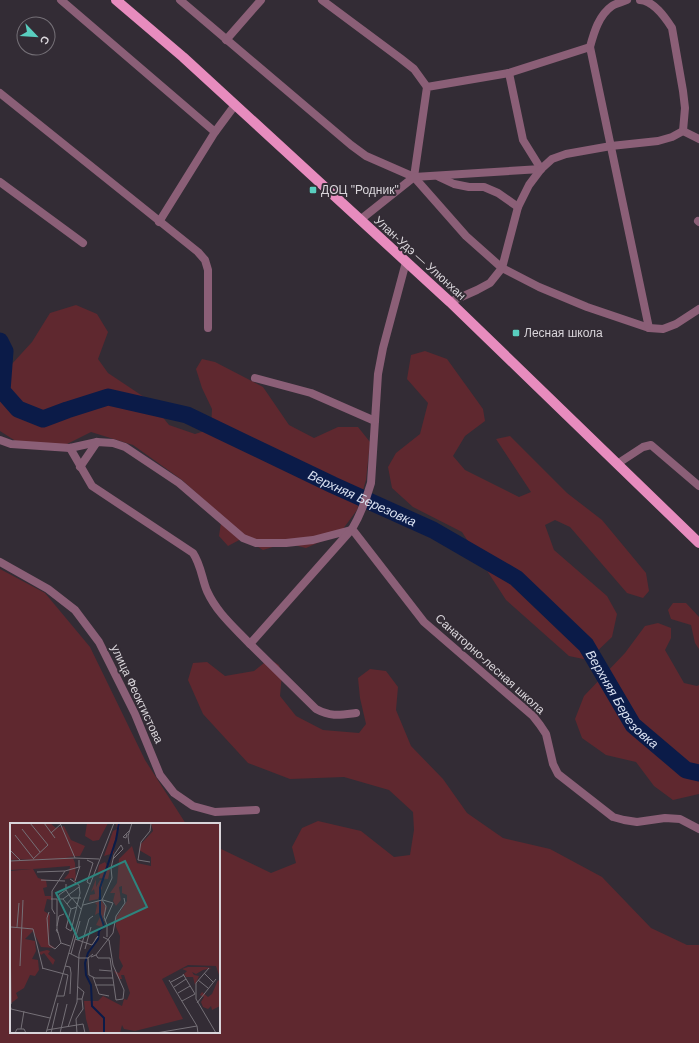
<svg xmlns="http://www.w3.org/2000/svg" width="699" height="1043" font-family="Arial,sans-serif">
<rect width="100%" height="100%" fill="#332c35"/>
<g fill="#5f282f">
<polygon points="76,305 97,314 108,332 98,359 108,373 150,401 169,425 195,434 211,429 212,409 202,388 196,369 202,359 215,362 263,387 289,425 314,438 338,427 358,427 370,442 366,480 357,510 340,533 306,548 286,543 263,550 243,538 228,546 219,536 222,516 182,480 133,445 91,432 61,447 25,447 0,431 0,377 32,342 50,313"/>
<polygon points="425,351 447,359 483,409 485,421 465,436 453,456 465,470 519,497 531,492 496,439 510,436 567,493 602,520 646,573 649,591 643,598 627,593 570,527 555,520 545,525 554,550 607,596 617,614 612,637 588,660 569,656 506,600 462,532 413,507 392,488 388,467 396,453 420,434 428,403 407,379 411,355"/>
<polygon points="0,569 45,593 90,647 145,760 186,824 11,824 11,1032 219,1032 219,848 271,873 296,863 292,847 302,828 318,821 361,831 394,857 410,855 414,830 413,812 389,790 344,777 290,779 248,763 203,714 188,680 193,663 207,662 225,676 254,671 269,659 279,665 282,674 280,696 296,716 323,730 359,733 366,724 360,698 358,678 370,669 386,671 398,687 396,710 411,746 443,779 467,813 503,838 550,849 602,877 651,928 687,945 699,945 699,1043 0,1043"/>
<polygon points="673,603 686,603 699,617 699,649 695,643 691,625 671,619 668,610"/>
<polygon points="658,623 671,628 671,638 665,650 684,683 697,686 699,685 699,794 673,800 654,786 636,762 606,755 582,738 575,719 584,696 625,653 645,626"/>
</g>
<g fill="none" stroke-linecap="round" stroke-linejoin="round">
<path stroke="#0b1b48" stroke-width="17" id="s1" d="M 0,341 L 5,351 L 2,391 L 18,409 L 43,419 L 67,410 L 108,397 L 187,415 L 333,485 L 433,530 L 516,578 L 586,645 L 633,725 L 686,770 L 699,773"/>
<g stroke="#8b5f77" stroke-width="8">
<polyline points="61,0 215,132"/>
<polyline points="180,0 351,145 366,156 414,177 466,236 502,268 539,287 587,307 649,328 663,329 676,324 699,309"/>
<polyline points="322,0 400,58 414,69 427,87"/>
<path d="M 627,0 C 623,2 616,3 612,6 C 599,15 594,32 590,47 L 649,328"/>
<path d="M 640,0 C 654,1 665,17 672,28 L 683,91 L 685,108 L 683,131 L 699,139"/>
<polyline points="226,40 261,0"/>
<polyline points="509,73 523,140 541,169"/>
<polyline points="0,93 198,252 205,260 208,270 208,328"/>
<polyline points="414,177 427,87 509,73 590,47"/>
<polyline points="439,177 454,184 469,187 484,187 498,193 518,207"/>
<polyline points="0,182 83,243"/>
<polyline points="360,220 414,177 541,169"/>
<polyline points="698,221 699,222"/>
<polyline points="159,222 215,132 235,105"/>
<path d="M 406,262 L 383,348 L 378,374 L 371,483 C 366,500 361,514 352,529 L 424,622 L 533,716 L 540,725 L 546,734 L 553,764 L 558,774 L 613,817 L 624,820 L 637,822 L 665,818 L 680,819 L 699,829"/>
<polyline points="450,302 477,290 490,283 502,268 518,207 529,185 541,169 552,159 566,154 611,146 658,141 672,137 683,131"/>
<polyline points="255,378 311,393 375,421"/>
<polyline points="0,440 11,444 70,448 97,442 113,443 125,447 179,483 243,538 256,543 286,543 313,540 351,530"/>
<path d="M 70,448 L 92,486 L 193,553 C 201,565 202,579 207,591 C 217,613 234,627 250,644 L 352,529"/>
<polyline points="617,464 643,447 651,445 699,486"/>
<polyline points="80,467 97,442"/>
<polyline points="0,562 48,589 75,610 99,642 135,714 160,775 174,793 193,806 215,812 256,810"/>
<path d="M 250,644 L 316,709 C 331,717 340,715 356,713"/>
</g>
<polyline stroke="#e78cbe" stroke-width="10" points="116,0 183,57 450,302 699,543"/>
</g>
<g fill="#59cebf" stroke="#332c35" stroke-width="1.5">
<rect x="309" y="186" width="8" height="8" rx="2"/>
<rect x="512" y="329" width="8" height="8" rx="2"/>
</g>
<g text-anchor="middle" stroke-width="4" stroke-linejoin="round" paint-order="stroke">
<g font-size="12" fill="#d9d5da" stroke="#332c35" text-anchor="start">
<text x="321" y="194">ДОЦ "Родник"</text>
<text x="524" y="337">Лесная школа</text>
</g>
<g font-size="12" fill="#d9d5da" stroke="#332c35">
<text transform="translate(420 258) rotate(42)" y="4">Улан-Удэ — Улюнхан</text>
<text transform="translate(490 664) rotate(42)" y="4">Санаторно-лесная школа</text>
<text transform="translate(137 694) rotate(65)" y="4">улица Феоктистова</text>
</g>
<g font-size="13" font-style="italic" fill="#d9e0f0" stroke="#332c35">
<text dy="5" stroke="none"><textPath href="#s1" startOffset="446">Верхняя Березовка</textPath></text>
<text dy="5" stroke="none"><textPath href="#s1" startOffset="782">Верхняя Березовка</textPath></text>
</g>
</g>
<g transform="translate(10 823)">
<rect width="210" height="210" fill="#332c35"/>
<path d="M 0,0 L 40,0 L 46,5 L 54,3 L 61,17 L 75,23 L 70,33 L 56,34 L 63,35 L 65,40 L 66,60 L 63,55 L 54,56 L 59,50 L 60,43 L 23,46 L 28,55 L 36,57 L 37,64 L 33,65 L 35,73 L 41,73 L 42,77 L 37,76 L 34,88 L 40,92 L 39,121 L 45,125 L 31,124 L 23,108 L 15,116 L 25,118 L 26,128 L 22,136 L 28,137 L 29,147 L 25,153 L 20,152 L 14,165 L 6,170 L 8,175 L 0,181 L 0,48 L 21,46 L 0,47 L 0,38 L 22,36 L 0,37 ZM 77,0 L 98,0 L 89,17 L 83,18 L 75,13 ZM 106,0 L 110,0 L 110,4 L 103,22 L 104,30 L 94,33 L 103,8 L 107,6 ZM 141,0 L 210,0 L 210,155 L 206,143 L 178,142 L 152,156 L 173,196 L 125,208 L 114,206 L 112,202 L 110,210 L 80,210 L 76,196 L 74,178 L 88,178 L 93,173 L 112,183 L 114,176 L 117,177 L 120,170 L 114,152 L 111,152 L 112,156 L 109,156 L 104,148 L 109,150 L 113,143 L 109,135 L 110,113 L 106,104 L 106,95 L 117,78 L 117,72 L 112,70 L 112,63 L 109,64 L 111,77 L 106,83 L 103,78 L 105,70 L 100,70 L 107,60 L 109,36 L 122,23 L 127,40 L 141,43 L 141,34 L 129,27 L 130,22 L 143,8 ZM 95,39 L 100,47 L 98,56 L 89,55 L 91,49 L 87,53 L 89,42 ZM 86,56 L 86,64 L 90,57 L 93,57 L 92,65 L 88,76 L 79,78 L 80,72 L 85,71 L 84,66 L 81,69 ZM 91,77 L 97,85 L 93,94 L 95,105 L 86,102 L 91,92 L 90,89 L 85,92 L 87,82 L 85,80 ZM 37,127 L 40,128 L 38,131 L 45,137 L 43,142 L 34,130 L 31,132 L 29,129 ZM 178,144 L 195,144 L 202,145 L 193,147 L 186,151 L 182,149 L 184,152 L 189,153 L 185,162 L 183,154 L 176,154 L 174,151 L 177,148 L 172,146 ZM 208,157 L 210,159 L 210,183 L 202,187 L 201,183 L 198,186 L 193,184 L 191,179 L 194,174 L 190,172 L 192,169 L 198,174 L 202,171 Z" fill="#5f282f"/>
<path fill="none" stroke="#0b1b48" stroke-width="2" d="M 94,210 L 94,195 L 82,183 L 81,162 L 76,152 L 75,140 L 78,130 L 88,116 L 89,108 L 94,103 L 90,91 L 90,65 L 106,17 L 109,0"/>
<path fill="none" stroke="#757077" stroke-width="1" d="M 20,0 L 38,22 L 23,36M 34,0 L 45,15M 50,0 L 65,35 L 89,36M 12,6 L 30,29M 41,10 L 51,1M 117,11 L 116,15 L 113,14 L 120,7M 5,12 L 23,35M 119,21 L 118,13 L 122,0M 0,27 L 10,37M 77,37 L 83,40 L 77,59 L 80,61M 0,38 L 65,35M 140,39 L 128,37 L 131,19 L 140,8 L 141,0M 27,49 L 55,48M 60,56 L 69,62 L 70,70 L 61,108 L 56,105 L 61,86M 31,57 L 55,58M 65,58 L 70,43M 56,61 L 56,67 L 49,72 L 49,76 L 53,76 L 69,64M 56,67 L 61,75 L 71,75M 41,76 L 47,76 L 47,106M 53,76 L 61,86 L 67,84M 92,77 L 96,83 L 94,94 L 97,102 L 97,114M 93,77 L 103,80 L 95,98M 57,81 L 62,75 L 71,86M 73,82 L 92,77 L 102,55 L 101,45 L 104,32 L 111,22 L 113,26 L 103,36M 39,89 L 37,95 L 39,122 L 45,126 L 51,120M 45,91 L 42,86 L 42,68 L 55,48 L 69,44 L 69,37M 47,103 L 49,93 L 54,91M 0,104 L 1,181M 1,104 L 23,106 L 33,146M 7,104 L 9,80M 48,110 L 46,107 L 47,106 L 51,120 L 60,123M 65,116 L 82,122 L 88,113 L 85,117M 75,126 L 81,104M 59,130 L 61,131 L 70,98M 61,131 L 69,135 L 78,135 L 83,131M 86,132 L 88,135 L 100,135 L 106,177 L 113,176 L 114,167 L 103,142 L 99,117 L 93,114M 81,134 L 86,132 L 103,110 L 106,93 L 115,80 L 114,75M 78,135 L 79,152 L 85,155 L 103,155M 10,143 L 13,77M 55,143 L 60,144 L 61,150 L 60,171M 32,145 L 58,152 L 54,173 L 47,173M 199,145 L 186,160 L 186,176 L 206,210M 89,147 L 101,148M 194,150 L 203,159M 83,154 L 89,171 L 99,173M 159,157 L 187,203 L 188,210M 188,157 L 198,165M 161,159 L 174,152M 85,162 L 104,162M 67,163 L 74,169 L 72,176 L 67,176M 164,164 L 176,156M 168,170 L 180,163M 172,178 L 185,171 L 173,151M 187,180 L 206,156M 0,181 L 1,186 L 40,195M 58,204 L 67,179 L 69,131 L 79,96 L 83,93M 11,206 L 14,188M 37,207 L 73,201 L 75,210M 5,210 L 7,206 L 14,206 L 16,210M 36,210 L 74,77 L 104,0M 41,210 L 48,180M 50,210 L 57,181M 67,210 L 66,196 L 73,186 L 72,176M 146,210 L 187,203"/>
<path fill="#2d847e" fill-opacity="0.15" stroke="#2d847e" stroke-width="2" d="M 115,38 L 137,84 L 68,116 L 46,70 Z"/>
<rect width="210" height="210" fill="none" stroke="#d9d5da" stroke-width="2"/>
</g>
<g transform="translate(36 36) rotate(115)"><circle r="19" fill="#332c35" stroke="#757077"/>
<path d="M0-3L7 15L0 10L-7 15Z" fill="#59cebf"/>
<text y="-6" font-size="11" font-weight="bold" text-anchor="middle" fill="#d9d5da">С</text>
</g>
</svg>
